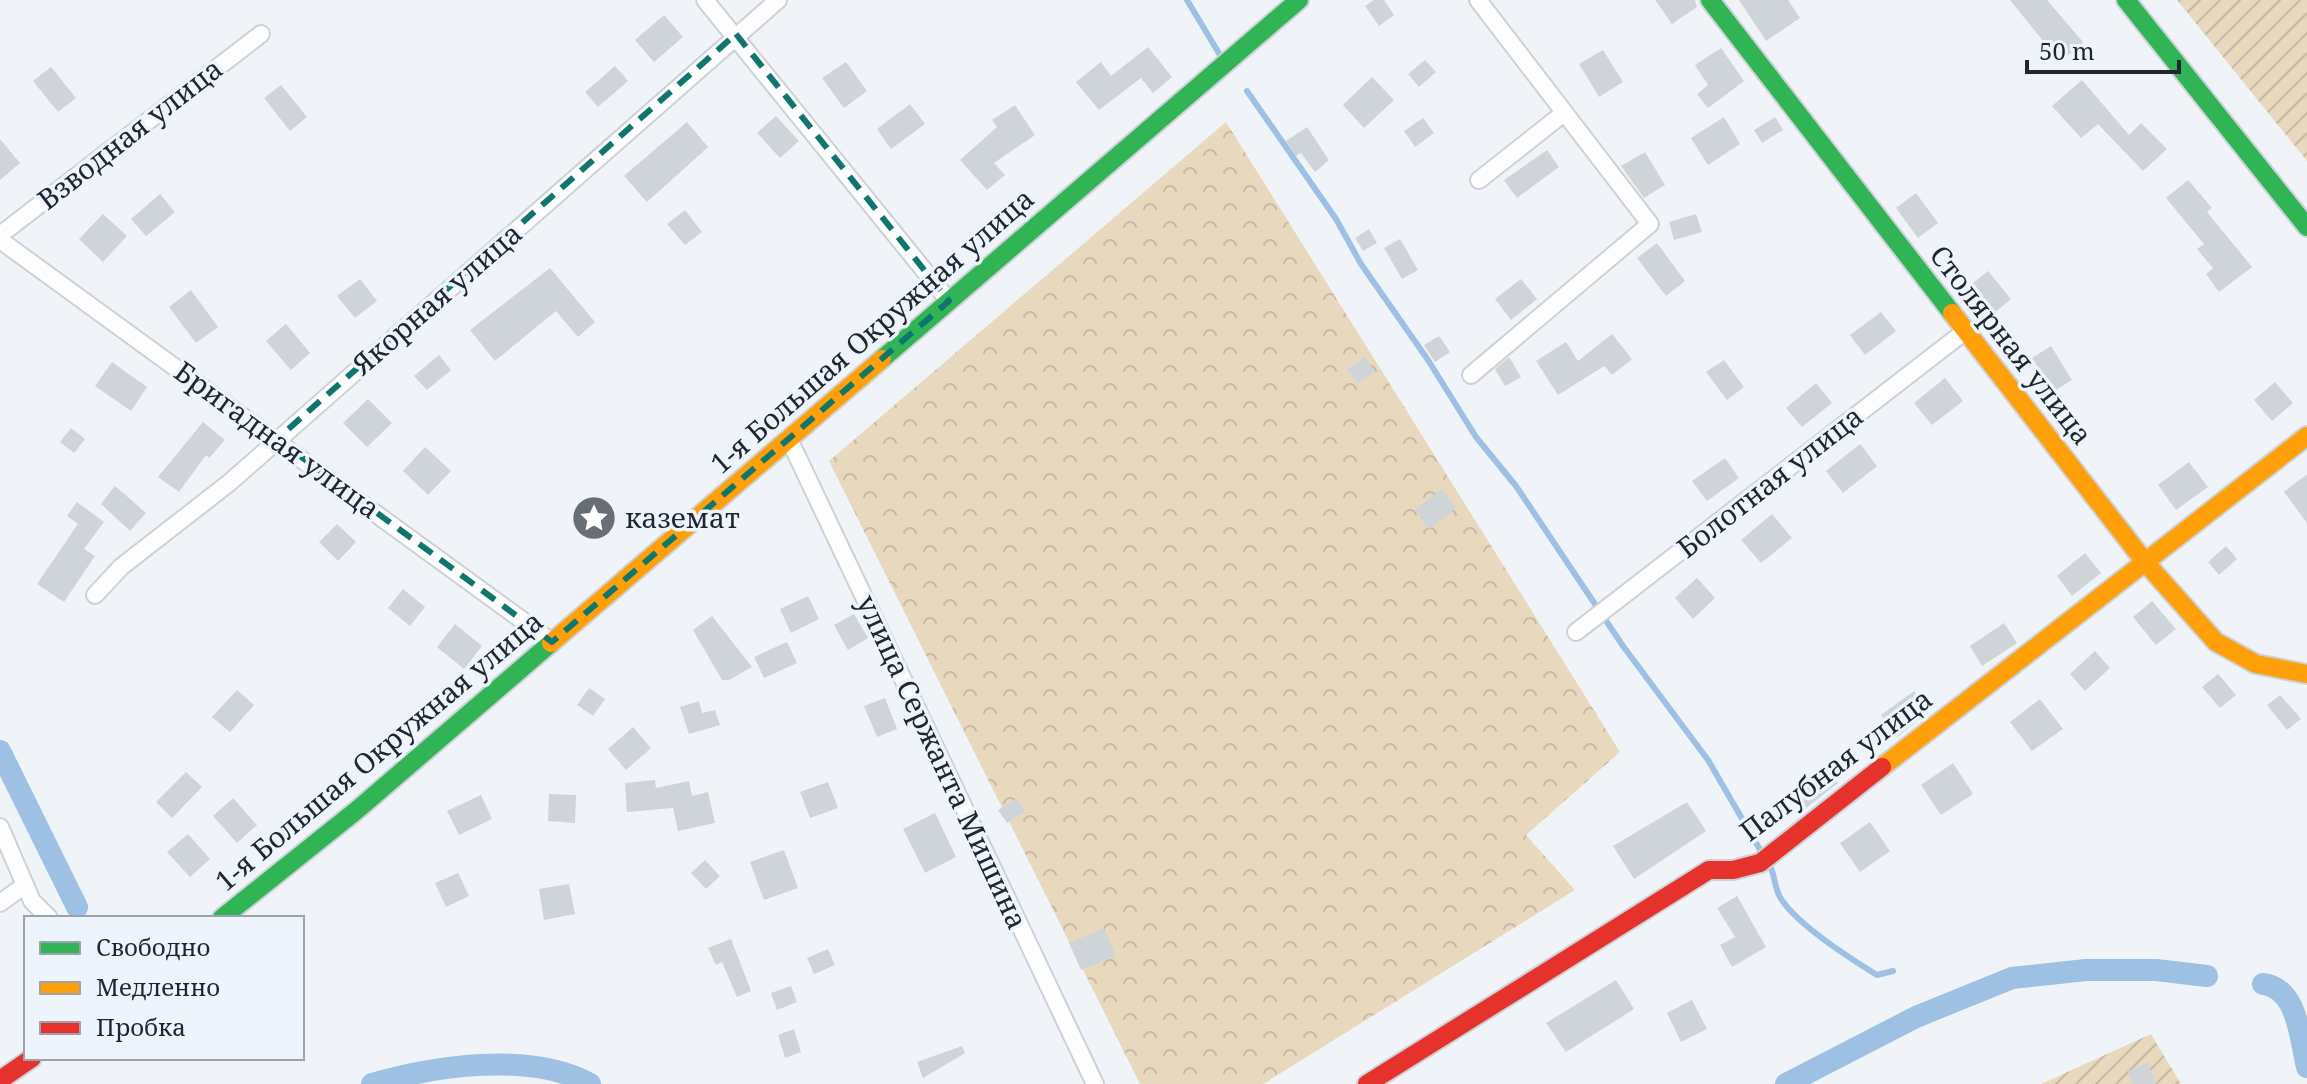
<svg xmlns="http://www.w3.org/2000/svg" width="2307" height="1084" font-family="'Noto Serif',serif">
<defs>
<pattern id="forest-crowns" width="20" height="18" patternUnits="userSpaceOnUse" patternTransform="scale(2)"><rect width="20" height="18" fill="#e8d8be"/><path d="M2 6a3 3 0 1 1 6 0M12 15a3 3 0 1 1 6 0" fill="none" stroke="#c7b9a4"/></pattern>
<pattern id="garden-furrows" width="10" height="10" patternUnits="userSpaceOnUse" patternTransform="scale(2)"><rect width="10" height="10" fill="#e8d8be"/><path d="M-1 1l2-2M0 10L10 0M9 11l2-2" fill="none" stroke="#c7b9a4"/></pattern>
</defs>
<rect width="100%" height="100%" fill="#f0f4f8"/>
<polygon fill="url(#forest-crowns)" points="1226,122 1620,752 1526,835 1575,890 1263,1084 1140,1084 829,461"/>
<g fill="url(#garden-furrows)">
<polygon points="2177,0 2307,0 2307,161"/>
<polygon points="2151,1034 2181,1084 2041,1084"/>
</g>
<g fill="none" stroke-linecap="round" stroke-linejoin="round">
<g stroke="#9ec0e2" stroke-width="6">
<polyline points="1187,0 1220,55"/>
<polyline points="1247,91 1336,219 1361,264 1428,360 1476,437 1516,486 1623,646 1708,760 1762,853"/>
<path d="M 1768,862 C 1776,876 1774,887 1780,897 C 1795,923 1851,959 1877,975 L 1893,971"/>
</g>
<g stroke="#9ec0e2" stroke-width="22">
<polyline points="0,751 77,907"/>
<path d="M 2263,984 C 2298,988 2300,1039 2307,1067"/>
<path d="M 372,1084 C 434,1066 530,1051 590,1084"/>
<polyline points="1786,1084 1916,1017 2012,978 2086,970 2156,970 2207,976"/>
</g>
</g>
<g fill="#cfd4d9">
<polygon points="1374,0 1384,0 1394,15 1379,26 1365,6"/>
<polygon points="1655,0 1695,0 1697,7 1672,24"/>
<polygon points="1739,0 1788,0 1800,18 1766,41"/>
<polygon points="2010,0 2047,0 2083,42 2060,62"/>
<polygon points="664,15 683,37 654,62 635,40"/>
<polygon points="1148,47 1172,77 1153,93 1141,78 1099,110 1076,82 1101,62 1111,76"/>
<polygon points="1721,48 1744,81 1708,108 1697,94 1708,85 1695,65"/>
<polygon points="1603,50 1623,82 1599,97 1579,64"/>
<polygon points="1425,60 1436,72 1419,87 1408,74"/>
<polygon points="846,62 867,91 844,108 822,78"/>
<polygon points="615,66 628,81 598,107 585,92"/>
<polygon points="51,67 76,98 58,112 33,81"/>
<polygon points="1372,77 1394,100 1364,128 1343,105"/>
<polygon points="2082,80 2129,135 2141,123 2167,149 2143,171 2098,124 2081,138 2052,106"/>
<polygon points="281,85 307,117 290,131 264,98"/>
<polygon points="910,104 925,124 891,149 877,129"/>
<polygon points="1015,105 1035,135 994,163 1005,175 987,190 960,160 997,127 992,120"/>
<polygon points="776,116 799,141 780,158 757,133"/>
<polygon points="1724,117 1740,144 1708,165 1691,138"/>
<polygon points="1775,117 1783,130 1762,143 1754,130"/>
<polygon points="1423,118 1434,133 1415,147 1404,131"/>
<polygon points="687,122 708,147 647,202 624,176"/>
<polygon points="1307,127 1329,160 1315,172 1301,153 1296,156 1286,141"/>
<polygon points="0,139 20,163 0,180"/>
<polygon points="1547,150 1559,167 1517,198 1504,180"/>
<polygon points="1645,152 1665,185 1644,198 1621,166"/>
<polygon points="2188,180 2212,208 2207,212 2252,267 2219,292 2206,274 2213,268 2197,249 2204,244 2166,198"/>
<polygon points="1916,193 1938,223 1918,238 1896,208"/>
<polygon points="160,194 175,212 146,236 131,219"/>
<polygon points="685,210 702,232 685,245 667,224"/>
<polygon points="103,214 127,236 103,262 79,239"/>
<polygon points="1696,214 1702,232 1674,240 1669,222"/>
<polygon points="1369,229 1377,243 1363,251 1355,238"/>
<polygon points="1400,239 1418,270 1402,279 1384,248"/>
<polygon points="1657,243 1685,281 1666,296 1637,258"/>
<polygon points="550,268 595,322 578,337 556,311 495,361 470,330"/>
<polygon points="1988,271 2011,299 1992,315 1968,287"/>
<polygon points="360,279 377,301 355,318 337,296"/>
<polygon points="1521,279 1537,299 1511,320 1495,299"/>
<polygon points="191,290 218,327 196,343 169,307"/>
<polygon points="1881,312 1896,331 1865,355 1850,335"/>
<polygon points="286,324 310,353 291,370 266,341"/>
<polygon points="1612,334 1632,359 1612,375 1604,366 1558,395 1536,361 1566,342 1578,361"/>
<polygon points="1439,336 1450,352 1435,362 1424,345"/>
<polygon points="2051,346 2072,380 2054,391 2032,358"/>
<polygon points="439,355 451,370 427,390 414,376"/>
<polygon points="1365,357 1375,372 1357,383 1347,369"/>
<polygon points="1509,357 1521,377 1505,386 1495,369"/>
<polygon points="1724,360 1744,387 1727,400 1706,372"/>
<polygon points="112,362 147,387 131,411 95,386"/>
<polygon points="1945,378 1963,401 1932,425 1914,403"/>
<polygon points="2275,382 2293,403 2272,421 2254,400"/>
<polygon points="1816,383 1832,403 1802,427 1786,408"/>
<polygon points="368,399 392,423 367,447 343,423"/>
<polygon points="203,422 225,440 209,458 206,455 179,492 158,477"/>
<polygon points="71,428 85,439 74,453 60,442"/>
<polygon points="1860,444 1877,466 1843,493 1826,471"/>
<polygon points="425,447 451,471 428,495 403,471"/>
<polygon points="1725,458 1739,478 1707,501 1692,481"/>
<polygon points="2189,462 2208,487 2176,510 2158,485"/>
<polygon points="2307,474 2307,523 2284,492"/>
<polygon points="115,486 146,513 130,531 101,504"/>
<polygon points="1442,489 1456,508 1429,529 1415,510"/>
<polygon points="77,502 104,522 84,549 95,556 64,602 37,584 78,524 67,516"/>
<polygon points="1772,514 1792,538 1761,563 1741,540"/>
<polygon points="337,524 356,542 338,561 319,542"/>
<polygon points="2226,546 2237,559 2219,575 2208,562"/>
<polygon points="2085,553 2101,573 2072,596 2057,576"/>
<polygon points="1697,578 1715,598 1693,619 1675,598"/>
<polygon points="403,589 425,607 410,626 388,608"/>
<polygon points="808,596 819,619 791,633 780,609"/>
<polygon points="2152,601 2176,629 2156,645 2133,617"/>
<polygon points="854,614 868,638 848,650 834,625"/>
<polygon points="712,616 752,667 729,680 722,680 693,630"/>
<polygon points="2004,623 2017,643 1982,666 1970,646"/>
<polygon points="455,624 482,646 464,669 437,647"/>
<polygon points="787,642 797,663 764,678 754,657"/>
<polygon points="2095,651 2110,668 2085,691 2070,674"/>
<polygon points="2218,674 2236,695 2220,708 2202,687"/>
<polygon points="589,688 605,699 593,716 577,705"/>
<polygon points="237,690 254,705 230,732 212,717"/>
<polygon points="1914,691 1929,712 1897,737 1881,715"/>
<polygon points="2280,695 2301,719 2287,730 2267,705"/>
<polygon points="885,698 897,729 877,737 864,706"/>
<polygon points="2040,699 2063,729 2032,751 2010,722"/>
<polygon points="699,701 702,713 715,710 720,725 689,734 680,707"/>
<polygon points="633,727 651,748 626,770 608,749"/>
<polygon points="1953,763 1973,794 1941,815 1921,785"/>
<polygon points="1825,766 1838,783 1806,808 1791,790"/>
<polygon points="186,772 202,787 172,818 156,802"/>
<polygon points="655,780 656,788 689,781 692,796 708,792 715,823 678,831 673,808 627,812 625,783"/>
<polygon points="828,782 838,808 810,818 800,792"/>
<polygon points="549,794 576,795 575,823 548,821"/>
<polygon points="481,795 492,819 459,835 447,811"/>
<polygon points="233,798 257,825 237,843 213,816"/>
<polygon points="1017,798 1025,811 1007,823 998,810"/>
<polygon points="1687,802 1706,831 1634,879 1613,846"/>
<polygon points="935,813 956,857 925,873 903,829"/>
<polygon points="1870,822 1890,851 1860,872 1840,843"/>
<polygon points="188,834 210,859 190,877 167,852"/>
<polygon points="784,850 798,888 764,900 750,862"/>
<polygon points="705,860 720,876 706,889 691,873"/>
<polygon points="458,873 469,896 446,907 435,883"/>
<polygon points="569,884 575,914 544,920 539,889"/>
<polygon points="1737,896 1766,947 1732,967 1720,945 1735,937 1717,908"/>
<polygon points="1104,928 1116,956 1081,970 1069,943"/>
<polygon points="731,939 751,991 737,997 722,962 716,965 708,948"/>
<polygon points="828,949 835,965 814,974 807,958"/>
<polygon points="1616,980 1634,1009 1566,1052 1546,1023"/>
<polygon points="791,986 797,1002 777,1010 771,993"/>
<polygon points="1692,1000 1707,1029 1681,1042 1667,1013"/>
<polygon points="794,1029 801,1052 785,1058 778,1035"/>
<polygon points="962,1046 965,1053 923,1078 917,1062"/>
<polygon points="2148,1063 2156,1084 2132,1084 2128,1071"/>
</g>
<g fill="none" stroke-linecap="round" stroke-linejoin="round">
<g stroke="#ccd1d6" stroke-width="20">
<g id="street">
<polyline points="705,0 949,301"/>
<polyline points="1479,180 1564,113"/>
<polyline points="0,235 261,34"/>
<polyline points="0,240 552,642"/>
<polyline points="1471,375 1650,224 1478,0"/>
<polyline points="789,439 1095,1084"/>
<polyline points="95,595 121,567 229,483 778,0"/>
<polyline points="1576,632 1964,332"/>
<polyline points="0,827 32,901 49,918"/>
<polyline points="0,903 25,885"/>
</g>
</g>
<g stroke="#ccd1d6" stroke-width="22">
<g id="fast">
<polyline points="1710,0 1952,313"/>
<polyline points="2126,0 2307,227"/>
<polyline points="882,359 1299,0"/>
<polyline points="222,918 357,810 551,643"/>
</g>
</g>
<g stroke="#ccd1d6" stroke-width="22">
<g id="slow">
<polyline points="1952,313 2145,562 2216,642 2256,664 2307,674"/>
<polyline points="551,643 882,359"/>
<polyline points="1882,767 2307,436"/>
</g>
</g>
<g stroke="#ccd1d6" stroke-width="22">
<g id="jam">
<polyline points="0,1080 32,1058"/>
<polyline points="1367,1084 1709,870 1733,870 1760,863 1882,767"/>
</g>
</g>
<use href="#street" stroke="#fdfdfe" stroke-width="16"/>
<use href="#fast" stroke="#30b455" stroke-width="18"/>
<use href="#slow" stroke="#ff9f0a" stroke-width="18"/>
<use href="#jam" stroke="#e5322d" stroke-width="18"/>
</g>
<path fill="none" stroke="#0f766e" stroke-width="6" stroke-dasharray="16 10" stroke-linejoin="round" d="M 736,34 L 949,301 L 552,642 L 277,439 Z"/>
<defs>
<g id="sight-disc" transform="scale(2.3)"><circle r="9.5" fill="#686e74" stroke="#edf4fc"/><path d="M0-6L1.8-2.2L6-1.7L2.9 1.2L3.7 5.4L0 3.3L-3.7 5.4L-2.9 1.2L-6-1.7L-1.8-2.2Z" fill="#fff"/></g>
</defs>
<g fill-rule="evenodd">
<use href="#sight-disc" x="594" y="518"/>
</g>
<g text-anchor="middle" stroke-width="7" stroke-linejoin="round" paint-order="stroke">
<g font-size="28" fill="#1f262d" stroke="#edf4fc">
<text transform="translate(130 134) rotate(-38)" y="10">Взводная улица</text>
<text transform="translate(437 299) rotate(-41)" y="10">Якорная улица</text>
<text transform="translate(872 331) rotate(-41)" y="10">1-я Большая Окружная улица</text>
<text transform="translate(2011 345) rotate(52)" y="10">Столярная улица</text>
<text transform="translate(277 440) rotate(36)" y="10">Бригадная улица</text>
<text transform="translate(1770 482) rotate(-38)" y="10">Болотная улица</text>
<text transform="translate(379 751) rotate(-40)" y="10">1-я Большая Окружная улица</text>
<text transform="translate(942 762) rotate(65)" y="10">улица Сержанта Мишина</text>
<text transform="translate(1836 765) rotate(-37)" y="10">Палубная улица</text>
</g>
<g font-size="28" fill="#1f262d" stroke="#edf4fc" text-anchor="start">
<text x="625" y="528">каземат</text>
</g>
</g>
<rect x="24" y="916" width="280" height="144" fill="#edf4fc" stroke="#9ba2a9" stroke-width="2"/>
<rect x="40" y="942" width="40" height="12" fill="#30b455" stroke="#9ba2a9" stroke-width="2"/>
<text x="96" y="956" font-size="24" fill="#1f262d">Свободно</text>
<rect x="40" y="982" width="40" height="12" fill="#ff9f0a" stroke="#9ba2a9" stroke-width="2"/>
<text x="96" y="996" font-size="24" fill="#1f262d">Медленно</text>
<rect x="40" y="1022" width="40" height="12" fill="#e5322d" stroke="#9ba2a9" stroke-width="2"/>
<text x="96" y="1036" font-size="24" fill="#1f262d">Пробка</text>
<path d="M2027 60v12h152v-12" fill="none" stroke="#1f262d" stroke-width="4"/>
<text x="2039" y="60" font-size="24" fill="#1f262d" stroke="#edf4fc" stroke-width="6" paint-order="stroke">50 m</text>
</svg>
